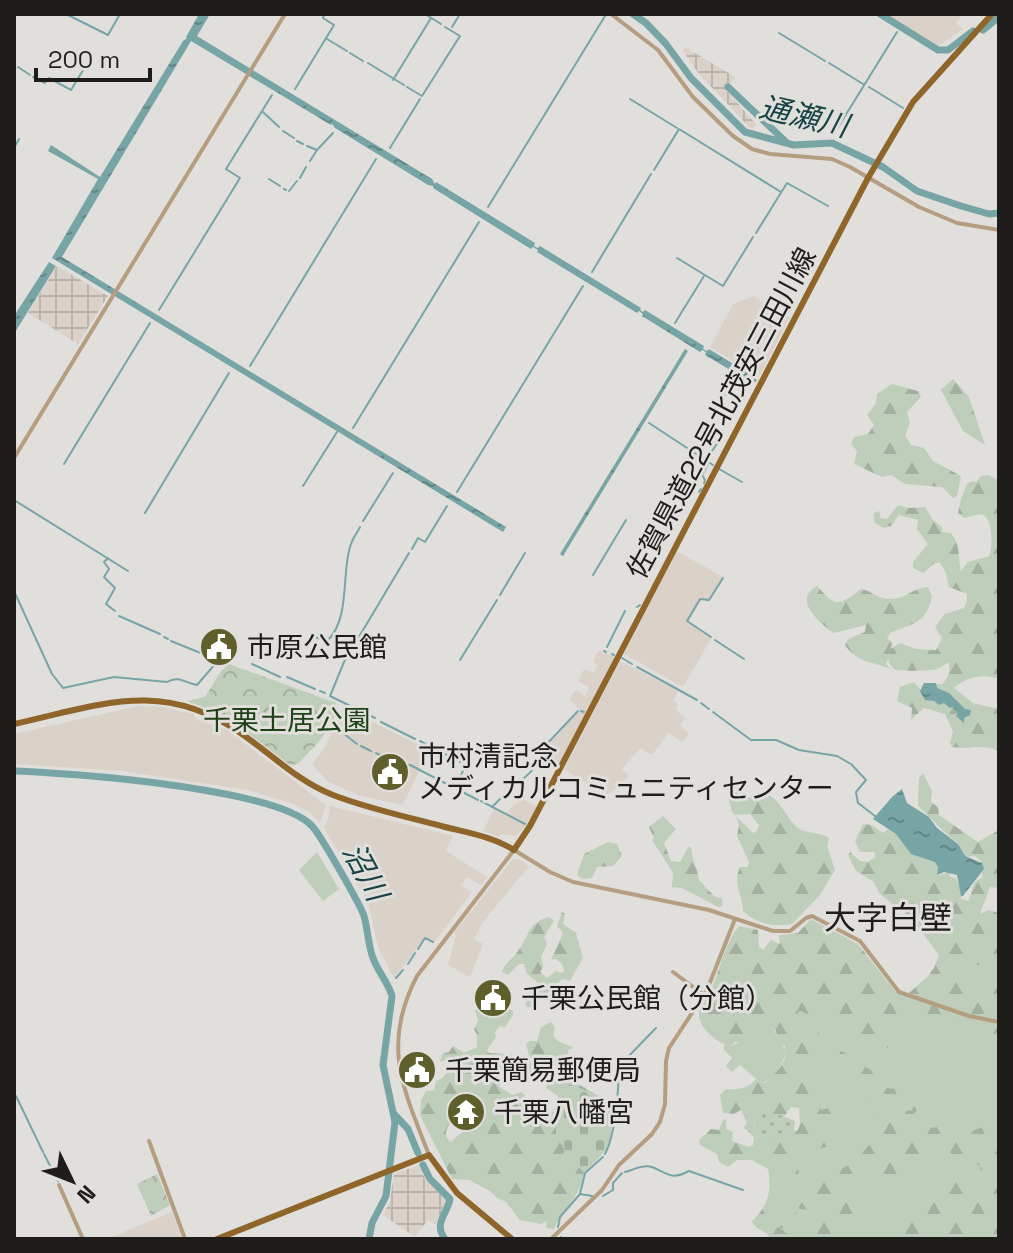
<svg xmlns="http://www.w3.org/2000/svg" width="1013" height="1253" font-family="'Space Grotesk','Noto Sans JP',sans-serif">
<defs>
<pattern id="industrial-grid" width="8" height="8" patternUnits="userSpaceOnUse" patternTransform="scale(2)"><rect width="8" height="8" fill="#dad1c9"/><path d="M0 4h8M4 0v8" fill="none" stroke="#bbb3ac"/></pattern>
<pattern id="forest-firs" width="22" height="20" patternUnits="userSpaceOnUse" patternTransform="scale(2)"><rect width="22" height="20" fill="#beceba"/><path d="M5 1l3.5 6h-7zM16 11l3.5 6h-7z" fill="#a3b09f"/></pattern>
<pattern id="cemetery-stones" width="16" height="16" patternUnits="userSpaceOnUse" patternTransform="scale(2)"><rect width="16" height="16" fill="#beceba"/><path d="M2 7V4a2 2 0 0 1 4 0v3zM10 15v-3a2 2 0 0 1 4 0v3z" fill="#a3b09f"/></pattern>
<pattern id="park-crowns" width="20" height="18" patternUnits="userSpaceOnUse" patternTransform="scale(2)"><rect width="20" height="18" fill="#beceba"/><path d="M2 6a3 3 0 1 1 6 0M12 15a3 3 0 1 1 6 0" fill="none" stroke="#a3b09f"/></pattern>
<pattern id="garden-dots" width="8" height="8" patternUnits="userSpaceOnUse" patternTransform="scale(2)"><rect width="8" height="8" fill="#beceba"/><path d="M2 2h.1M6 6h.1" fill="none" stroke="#a3b09f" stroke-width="1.8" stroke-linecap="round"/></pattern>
<pattern id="water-ripples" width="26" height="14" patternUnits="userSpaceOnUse" patternTransform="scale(2)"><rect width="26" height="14" fill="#77a5a6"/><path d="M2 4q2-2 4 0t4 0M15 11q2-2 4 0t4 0" fill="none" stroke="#618686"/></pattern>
</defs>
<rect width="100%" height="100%" fill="#e1dfdc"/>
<g fill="#dad1c9">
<polygon points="883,14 962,14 956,23 963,29 937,47"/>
<polygon points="753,296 790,317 759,377 710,347 733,304"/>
<polygon points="677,551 723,577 709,602 702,599 688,623 712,637 683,687 624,654"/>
<polygon points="599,650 615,657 557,768 547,760 545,749 580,710 569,699 576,690 585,696 589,687 578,681 584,669 594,673 598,665 593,662"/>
<polygon points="620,661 678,691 673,701 678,704 676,709 685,718 680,725 689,734 682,742 669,732 652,755 640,748 622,769 629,777 606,796 564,769"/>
<polygon points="138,706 163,707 194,714 196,719 227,730 326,805 320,822 309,812 291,803 247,790 122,771 14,764 14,734"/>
<polygon points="343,707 429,750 403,805 357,795 327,781 312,764 326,746"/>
<polygon points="521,798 537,806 526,826 516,836 503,834 499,837 483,831 494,809 505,814"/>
<polygon points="330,806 453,836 446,851 487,877 481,885 467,877 461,886 472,892 434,942 425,938 394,978 378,947 368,902 323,826 327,824"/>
<polygon points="513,859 518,859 529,866 483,922 474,939 483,944 470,977 448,965 456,936 454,933"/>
<polygon points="172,1212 182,1239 107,1239"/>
</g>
<g fill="url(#industrial-grid)">
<polygon points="685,47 735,77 726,90 757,125 751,129 723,99 699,74 683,51"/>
<polygon points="57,266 108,296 78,344 28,313"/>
<polygon points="419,1165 426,1181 446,1199 446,1203 435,1224 428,1220 415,1237 383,1215 390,1201 394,1174"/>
</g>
<g fill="#beceba">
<polygon points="317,852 339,889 323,901 299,870"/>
<path d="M 941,947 L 999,950 L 999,1239 L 778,1239 L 756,1224 L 757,1218 L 768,1206 L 772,1167 L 815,1145 L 794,1078 L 793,1008 L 850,979 L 892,1002 C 924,985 931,983 941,947 Z"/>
<path d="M 772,1027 L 786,1051 C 782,1066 775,1080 761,1083 L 740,1065 L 732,1072 L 726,1066 L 732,1058 L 724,1050 L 724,1045 L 731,1046 Z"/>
</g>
<g fill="url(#forest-firs)" fill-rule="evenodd">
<polygon points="953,379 969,397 985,445 963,431 941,390"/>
<polygon points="892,384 918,391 921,397 907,412 910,423 905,435 911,445 924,448 933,461 961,476 957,496 953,498 942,487 905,484 891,475 882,477 854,464 857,451 851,444 854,437 868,434 874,425 867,415 876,403 877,394"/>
<path d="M 989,475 L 999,481 L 999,679 C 984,673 966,677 954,688 L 973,703 L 999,709 L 999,751 C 982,743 969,750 952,747 L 950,743 L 953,732 L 945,714 L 924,708 L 911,720 L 912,708 L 897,701 L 900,687 L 914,682 L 921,690 L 968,713 L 934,688 L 936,684 L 942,684 C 949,678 950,670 949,662 C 945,664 942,667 937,669 C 934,671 899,671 896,670 C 890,667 890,664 888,659 L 886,664 L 890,669 C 872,661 857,663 845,645 L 848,639 L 865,632 L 866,625 L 834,633 C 819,623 792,599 817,586 C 836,607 838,607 861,589 C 872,591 879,600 891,599 C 905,599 915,587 928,587 L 932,596 C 927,624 911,624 890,633 L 887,638 L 893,643 L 890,649 L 900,643 L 916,649 L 936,650 L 942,638 L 935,627 L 945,614 L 964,608 L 967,601 L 967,594 L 949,587 L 946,573 L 940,563 L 935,563 L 923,573 L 913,568 L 913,562 L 928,544 L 917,529 L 918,520 L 899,515 L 891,526 L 883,528 L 874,522 L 874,513 L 879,511 L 881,518 L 887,519 L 898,505 L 908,508 L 925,507 L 933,520 L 942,527 L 942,532 L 951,533 C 961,546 958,557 961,571 L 968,562 L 989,556 C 993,549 993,519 983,515 C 979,513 969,517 964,518 L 958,513 L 961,499 L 967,484 L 972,481 L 976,482 L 981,476 Z"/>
<path d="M 923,773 L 932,791 L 931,802 L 938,807 L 939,815 L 978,842 L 999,830 L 999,888 L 990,887 L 980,914 L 989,910 L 999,913 L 999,968 C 979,966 962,961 945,964 L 943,968 L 964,984 L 975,980 L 982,984 L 984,990 L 992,986 L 999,987 L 999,1018 L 970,1014 L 939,1004 L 935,1000 L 936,992 L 929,992 L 923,998 L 909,993 L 928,976 L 941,958 L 913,920 L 880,894 L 874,882 L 856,871 L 848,855 L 850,852 L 860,861 L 867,862 L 876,857 L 874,852 L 860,852 L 855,841 L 863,824 L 872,825 L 883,833 L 890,828 L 938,863 L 937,876 L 949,872 L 950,877 L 956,878 L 962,893 L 961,899 L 968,901 C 973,893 971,881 982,878 L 982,862 L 975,856 L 965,857 L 960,852 L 958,843 C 942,832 933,819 918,806 L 919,778 Z"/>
<path d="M 734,791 L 751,798 L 761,792 C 781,797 784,816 798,828 C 807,834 820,832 829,838 L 827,846 L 835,870 L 820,895 L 792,924 C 775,927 756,924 743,911 C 743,895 732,883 740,867 L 748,867 L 749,862 L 737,836 L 739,825 L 736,816 L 753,833 L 757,831 L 759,825 L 750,814 L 735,815 L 732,812 L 728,797 Z"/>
<path d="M 663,816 L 676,829 L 664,843 L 671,861 L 680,862 L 689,846 L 691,848 C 692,860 698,869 699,880 L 715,897 L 722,898 L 723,906 L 718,907 L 682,888 L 672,887 L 673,873 L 652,840 L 654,838 L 649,827 Z"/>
<polygon points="608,842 617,844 622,856 613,866 597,867 592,878 583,879 577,875 584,854"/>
<path d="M 562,912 L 565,914 L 563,924 L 576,933 L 583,958 L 570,981 L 562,979 L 533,1007 L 527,1007 L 525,1004 L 537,986 L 537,982 L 527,974 L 524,964 L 519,964 L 508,975 L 502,972 C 505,962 513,959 518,951 C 529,937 527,923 549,917 L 554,921 L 544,937 L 547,944 L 541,957 L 543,967 L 540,972 L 547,978 L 556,971 L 561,973 L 564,971 L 562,964 L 556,959 L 551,960 L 563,933 L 557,926 Z"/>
<path d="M 811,919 L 858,944 L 895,991 L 907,998 L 906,1002 L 919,1000 L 999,1022 L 999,1034 L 996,1032 L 998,1039 L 986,1040 L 977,1035 L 975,1038 L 966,1034 L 959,1024 L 937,1015 L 938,1019 L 944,1022 L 942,1028 L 939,1028 L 935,1023 L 932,1023 L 924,1009 L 917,1010 L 916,1013 L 926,1018 L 924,1026 L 922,1022 L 918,1026 L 915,1025 L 914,1015 L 910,1012 L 891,1019 L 886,1015 L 880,1018 L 888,1032 L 888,1048 C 881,1048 867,1048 862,1037 L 852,1037 C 844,1021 817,1019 800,1011 L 795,1016 L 823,1036 L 834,1039 L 835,1045 L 839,1048 L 836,1051 L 844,1052 L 849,1061 L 852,1056 L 855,1056 L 857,1062 L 872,1071 L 874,1078 L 879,1081 L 878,1085 L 891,1089 L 894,1088 L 901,1098 L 906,1097 L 906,1110 L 911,1111 L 914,1106 L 918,1110 L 914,1113 L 917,1121 L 933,1128 L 940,1126 L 941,1129 L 960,1137 L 993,1122 L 999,1129 L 999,1148 L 988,1142 L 977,1142 L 974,1146 L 969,1146 L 967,1152 L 957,1160 L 952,1158 L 951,1153 L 942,1150 L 923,1160 L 922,1163 L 920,1161 L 910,1164 L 907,1175 L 903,1178 L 895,1175 L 891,1182 L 881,1180 L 875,1174 C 867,1180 852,1199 853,1209 C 853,1214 856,1218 857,1223 L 852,1227 L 853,1237 L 841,1239 L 836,1231 L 835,1236 L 825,1238 L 817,1236 L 815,1232 L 822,1227 C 820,1223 820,1218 817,1214 C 809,1205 791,1216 788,1194 L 800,1193 L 816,1179 L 826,1182 L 831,1173 L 849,1165 L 850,1167 L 870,1144 L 878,1122 L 872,1121 L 876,1104 L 869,1104 L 853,1085 L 847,1083 L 852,1067 L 842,1063 L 838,1065 L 830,1058 L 825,1047 L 828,1044 L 825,1040 L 824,1043 L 817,1045 L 819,1050 L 824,1051 L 828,1058 L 827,1061 L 821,1059 C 816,1068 815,1080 822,1087 L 817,1093 L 822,1097 L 819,1105 L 821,1110 L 835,1106 L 839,1113 L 846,1114 L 845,1118 C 833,1123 829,1136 826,1147 L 814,1150 L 812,1154 L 800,1160 L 796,1166 L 799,1172 L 791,1182 L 779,1177 L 770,1198 L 773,1207 L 759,1218 L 759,1222 L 769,1222 L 779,1228 L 785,1221 L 781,1212 L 792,1207 L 798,1215 L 786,1213 L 791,1219 L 787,1222 L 785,1228 L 780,1228 L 790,1236 L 788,1239 L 771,1239 C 767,1230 755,1231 752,1221 C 768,1206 772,1192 768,1169 L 752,1160 L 737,1160 L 728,1167 L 719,1162 L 717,1154 L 700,1145 L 699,1140 L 711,1129 L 719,1130 L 723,1120 L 726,1119 L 726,1129 L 733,1132 L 732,1141 L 749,1147 L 753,1145 L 754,1137 L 780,1133 L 784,1135 L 798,1130 L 800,1123 L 799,1108 L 791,1107 L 784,1117 L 763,1114 L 753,1129 L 747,1130 L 743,1128 L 747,1123 L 741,1110 L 734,1114 L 723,1113 L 720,1095 L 726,1089 C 739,1090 749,1088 756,1079 L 765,1083 C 776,1072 788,1064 785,1046 L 778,1042 L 776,1031 L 772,1028 L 760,1038 L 749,1038 L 741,1043 L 735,1042 L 731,1046 C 717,1044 697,1026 699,1012 C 699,1005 707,997 711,990 C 720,971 725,942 739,926 L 758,930 L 759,947 L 763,950 L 771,940 L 780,944 L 779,935 L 798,933 Z"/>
<path d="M 504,1006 L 513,1011 L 513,1015 L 505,1027 L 500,1026 L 495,1032 L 496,1037 L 487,1050 L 489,1053 L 511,1054 L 520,1059 L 529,1055 L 526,1044 L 530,1041 L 537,1041 L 541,1027 L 551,1022 L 555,1028 L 553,1035 L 558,1041 L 574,1048 L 568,1050 L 569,1058 L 577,1055 L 585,1058 L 585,1066 L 576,1083 L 594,1093 L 569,1150 L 584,1171 C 582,1195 563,1209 554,1229 L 546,1228 L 547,1221 L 541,1224 L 520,1220 L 506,1202 L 497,1198 L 490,1191 L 469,1180 L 452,1179 L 420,1115 L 421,1100 L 426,1091 L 434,1090 L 436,1081 L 441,1079 L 455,1064 L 452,1058 L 440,1062 L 442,1054 L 449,1052 L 453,1046 L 464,1053 L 477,1047 L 477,1035 L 474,1029 L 478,1021 L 475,1010 L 480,1008 L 492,1015 ZM 506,1070 L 514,1074 L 518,1080 L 541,1072 L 549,1078 L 546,1088 L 558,1096 L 559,1101 L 550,1116 L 545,1117 L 529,1105 L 526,1108 L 522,1106 L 525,1095 L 521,1092 L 512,1095 L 500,1087 L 499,1075 ZM 459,1096 L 469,1100 L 474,1109 L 469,1120 L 461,1118 L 460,1124 L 464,1131 L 450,1142 C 442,1133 448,1129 451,1120 L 448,1115 L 447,1103 L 457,1105 Z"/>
<path d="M 991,1149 L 996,1152 L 999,1149 L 999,1158 L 988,1163 L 989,1167 L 995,1167 L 997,1174 L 991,1179 L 999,1189 L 999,1239 L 869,1239 L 885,1225 L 889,1216 L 898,1218 L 912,1206 L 911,1200 L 915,1200 L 913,1205 L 928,1206 L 928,1200 L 933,1195 L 931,1190 L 935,1188 L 937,1191 C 947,1186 951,1177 953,1169 L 963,1166 L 954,1174 L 967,1171 L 970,1178 L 977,1183 L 983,1176 L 989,1177 L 986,1169 L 981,1171 L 980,1166 L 971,1162 L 974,1157 L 979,1157 L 980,1159 L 978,1164 L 983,1164 L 995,1153 Z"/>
</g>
<path fill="url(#cemetery-stones)" d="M 569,1084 L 613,1101 C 611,1139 615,1146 584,1172 L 563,1155 L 565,1147 L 550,1135 L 559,1123 Z"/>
<g fill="url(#park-crowns)">
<path d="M 229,664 L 336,703 C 338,726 313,748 298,764 L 290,765 C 257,740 226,714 187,701 L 205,697 L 221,671 Z"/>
<polygon points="157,1174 170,1205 151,1216 137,1184"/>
</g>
<path fill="url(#garden-dots)" d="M 763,1114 L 777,1114 L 795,1121 L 794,1133 L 784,1135 L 780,1133 L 772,1139 L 765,1135 L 754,1137 L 747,1130 C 757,1128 758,1124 759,1115 Z"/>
<g fill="url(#water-ripples)">
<polygon points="199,14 210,14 197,36 432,179 435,184 436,182 535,243 534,246 538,248 540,246 641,308 640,310 643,312 645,310 704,346 703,349 707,351 709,349 755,377 757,381 752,383 705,355 706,352 702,350 700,352 642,316 643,314 639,311 637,313 537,252 538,250 533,247 531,249 433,188 433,186 428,185 335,128 332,124 331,125 191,41 62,257 506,527 503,532 52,258 98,179 48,151 51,145 100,177 183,41 187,38 186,37"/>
<polygon points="49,262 56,266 14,334 14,316"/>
<polygon points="685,349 688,351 563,556 560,554"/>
<polygon points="924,683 936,683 937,688 949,693 965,709 971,710 970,715 964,718 964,723 956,716 958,713 953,707 950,708 944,703 939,705 934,701 925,700 920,691"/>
<polygon points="902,789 907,803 929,817 937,828 958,844 965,856 982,863 984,869 963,896 961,896 957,875 944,872 937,875 938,867 935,862 911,854 896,834 873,819 892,797"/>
</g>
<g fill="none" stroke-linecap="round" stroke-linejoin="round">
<g stroke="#77a5a6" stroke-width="2">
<polyline points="66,14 108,35 120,14"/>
<polyline points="425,14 441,24"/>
<polyline points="452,27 460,14"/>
<polyline points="779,33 825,61"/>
<polyline points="327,39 347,51"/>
<polyline points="350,53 363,61"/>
<polyline points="368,63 404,85"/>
<polyline points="829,63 863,84"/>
<polyline points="18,67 30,75"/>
<polyline points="33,77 45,83 49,78 71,90 85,67"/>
<polyline points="393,80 431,18"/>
<polyline points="407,87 422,96 460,36 445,27"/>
<polyline points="869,87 903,108"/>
<polyline points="295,89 334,25 323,18 324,14"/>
<polyline points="630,99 677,128"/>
<polyline points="263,112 279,127"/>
<polyline points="837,129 897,32"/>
<polyline points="283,131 294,138"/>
<polyline points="297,141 303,144"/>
<polyline points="307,146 317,150 333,133"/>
<polyline points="14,148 19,139"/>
<polyline points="390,148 420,99"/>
<polyline points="310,161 317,150"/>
<polyline points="654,170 679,129 781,192"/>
<polyline points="300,178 306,167"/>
<polyline points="269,179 280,186"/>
<polyline points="284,189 286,190"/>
<polyline points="289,191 297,181"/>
<polyline points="488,207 605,16"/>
<polyline points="756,233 787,183 828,206"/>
<polyline points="677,258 723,286 753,237"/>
<polyline points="592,272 651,174"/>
<polyline points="159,310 240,178 226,169 272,95"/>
<polyline points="675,323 704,276"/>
<polyline points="250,366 376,159"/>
<polyline points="710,420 734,379"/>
<polyline points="649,423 713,465"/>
<polyline points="353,428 479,222"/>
<polyline points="707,459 723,434"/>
<polyline points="64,464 150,323"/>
<polyline points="719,469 742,482"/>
<polyline points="704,483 705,480 702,475 708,464"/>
<polyline points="303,486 337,432"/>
<polyline points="457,492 583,286"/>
<polyline points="699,492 701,489"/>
<polyline points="14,500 128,571"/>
<polyline points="145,513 229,373"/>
<polyline points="363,521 393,473"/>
<polyline points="412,549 418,538 425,542 447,506"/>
<polyline points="108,558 104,562 109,569 104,577 115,588 106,604 115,611"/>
<polyline points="593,575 626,520"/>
<path d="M 14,591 L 52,674 L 63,688 L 114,677 L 167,682 C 178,675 186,683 197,685 L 216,663"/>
<polyline points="500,595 525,553"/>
<polyline points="637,607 640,605"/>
<polyline points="119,616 160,634"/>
<polyline points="164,637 168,639"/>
<path d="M 314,637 L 327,641 C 351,620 341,569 351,544 C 353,538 357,533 360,527"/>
<polyline points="711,637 687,621 700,599 709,600 723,578"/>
<polyline points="715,640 744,659"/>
<polyline points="171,641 208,656"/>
<polyline points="607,647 625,611"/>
<polyline points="604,651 606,652"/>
<polyline points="612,654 614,655"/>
<polyline points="622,658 632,664"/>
<polyline points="460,660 497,600"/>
<polyline points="252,664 280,677"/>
<polyline points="637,667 697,700"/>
<polyline points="287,677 315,689"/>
<polyline points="320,691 325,693"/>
<polyline points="701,703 709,709"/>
<polyline points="581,711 584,712"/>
<polyline points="713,712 751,740 776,740 799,750 837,756 851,764 866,780 856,792 858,803 875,816"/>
<polyline points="375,718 330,696 344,662 409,553"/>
<polyline points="381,722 415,739"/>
<polyline points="343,733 357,744"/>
<polyline points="420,741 431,747"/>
<polyline points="361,746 371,751"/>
<polyline points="545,746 578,711"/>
<polyline points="435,749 442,753"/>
<polyline points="376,753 396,763"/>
<polyline points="445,754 453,758"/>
<polyline points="455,759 460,762"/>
<polyline points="463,763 466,765"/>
<polyline points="401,765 410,765 478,800"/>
<polyline points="455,787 464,769"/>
<path d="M 510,789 C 523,780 542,764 544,750"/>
<polyline points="481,801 525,824"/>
<polyline points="492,807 508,791"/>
<polyline points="418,949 425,938 433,942"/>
<polyline points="408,964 415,953"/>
<polyline points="396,978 403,970"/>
<polyline points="620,1065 656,1028"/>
<polyline points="14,1093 14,1094"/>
<polyline points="16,1096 43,1152"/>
<polyline points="44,1154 58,1181"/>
<path d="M 605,1154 C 616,1133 618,1094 619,1070"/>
<path d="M 625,1172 C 633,1170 643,1164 652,1167 C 668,1173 670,1181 689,1171 L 743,1190"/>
<polyline points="580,1194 585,1173 603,1157"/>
<polyline points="603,1196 613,1190 613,1183 622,1173"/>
<polyline points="558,1227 560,1217 580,1194 592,1196"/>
<polyline points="561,1237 561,1239"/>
</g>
<g stroke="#77a5a6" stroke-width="7">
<polyline points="633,14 646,23 666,44 691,78 745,132 794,145 832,143 883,167 917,191 961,206 989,214 999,213"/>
<polyline points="880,14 938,50 948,50 973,31"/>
<polyline points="983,30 999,17"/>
<polyline points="728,87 785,141"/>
<path d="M 14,771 C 71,773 276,788 312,826 C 320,834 361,906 364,916 C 368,930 368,945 373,958 C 378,972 388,982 392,996 L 383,1065 L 395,1122 L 386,1196 L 372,1223 L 369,1239"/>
<polyline points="394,1114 408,1129 418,1153"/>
<path d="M 423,1165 L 430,1179 L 450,1199 C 447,1215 433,1223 445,1239"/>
</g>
<g stroke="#b59d80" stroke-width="4">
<polyline points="611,14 658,50 693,97 733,136 752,149 770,154 832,159 850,167 919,207 957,223 999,230"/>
<polyline points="14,458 285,14"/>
<polyline points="673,972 704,995"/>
<polyline points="149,1141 185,1239"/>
<path d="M 429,1155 C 403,1088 381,1045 417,976 L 514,850 L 550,872 L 573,882 L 709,910 L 773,931 L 790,931 L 806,918 L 812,916 L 860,941 L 899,992 L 969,1016 L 999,1022"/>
<polyline points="59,1185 83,1239"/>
<polyline points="551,1239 602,1190 619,1165 652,1134 660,1122 665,1104 666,1061 669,1048 707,990 735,919"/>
</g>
<g stroke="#8f6529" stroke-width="6">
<path d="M 14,724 C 100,705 163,678 242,734 C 272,755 299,782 333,795 C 369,809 408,817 445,827 C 469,833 493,837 514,850 L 530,826 L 868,178 L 913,102 L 992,14"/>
<polyline points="217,1239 429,1155 457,1193 512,1239"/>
</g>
</g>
<defs>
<g id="civic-disc" transform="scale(2)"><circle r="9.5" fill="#5f5f2c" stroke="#e1dfdc"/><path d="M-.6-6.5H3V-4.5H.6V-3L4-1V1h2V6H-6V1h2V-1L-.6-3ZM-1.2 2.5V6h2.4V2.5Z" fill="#fff"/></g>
<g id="temple-disc" transform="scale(2)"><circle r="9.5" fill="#5f5f2c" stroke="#e1dfdc"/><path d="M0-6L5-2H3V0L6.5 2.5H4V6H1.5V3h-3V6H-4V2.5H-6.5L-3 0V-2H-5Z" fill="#fff"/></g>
</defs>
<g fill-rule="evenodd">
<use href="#civic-disc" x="219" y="647"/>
<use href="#civic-disc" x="390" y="772"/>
<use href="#civic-disc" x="493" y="998"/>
<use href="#civic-disc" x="417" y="1070"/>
<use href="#temple-disc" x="466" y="1112"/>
</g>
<g text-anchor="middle" stroke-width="6" stroke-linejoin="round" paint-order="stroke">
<g font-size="28" fill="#1e1d1c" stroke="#e1dfdc">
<text transform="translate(721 413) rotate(-62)" y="10">佐賀県道22号北茂安三田川線</text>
</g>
<g font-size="28" fill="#1e1d1c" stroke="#e1dfdc" text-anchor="start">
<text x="247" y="657">市原公民館</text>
<text x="418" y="766">市村清記念<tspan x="418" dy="32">メディカルコミュニティセンター</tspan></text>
<text x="521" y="1008">千栗公民館（分館）</text>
<text x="445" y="1080">千栗簡易郵便局</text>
<text x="494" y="1122">千栗八幡宮</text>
</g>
<g font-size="28" fill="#1e4117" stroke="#e1dfdc">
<text x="287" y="730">千栗土居公園</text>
</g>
<g font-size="30" font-style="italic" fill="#184344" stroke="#e1dfdc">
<text transform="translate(804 117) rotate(13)" y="10">通瀬川</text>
<text transform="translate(365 872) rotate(62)" y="10">沼川</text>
</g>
<g font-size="32" fill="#1e1d1c" stroke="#e1dfdc">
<text x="888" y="929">大字白壁</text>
</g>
</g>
<rect width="1013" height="1253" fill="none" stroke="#1e1d1c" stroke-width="32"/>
<g transform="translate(72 1181) rotate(133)" stroke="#e1dfdc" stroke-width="6" paint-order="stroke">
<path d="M0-6L14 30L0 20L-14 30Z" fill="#1e1d1c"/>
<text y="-12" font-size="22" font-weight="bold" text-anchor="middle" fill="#1e1d1c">N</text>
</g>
<path d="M36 68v12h114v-12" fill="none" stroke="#1e1d1c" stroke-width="4"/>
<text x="48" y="68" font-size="24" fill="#1e1d1c" stroke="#e1dfdc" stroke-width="6" paint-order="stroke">200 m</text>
</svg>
